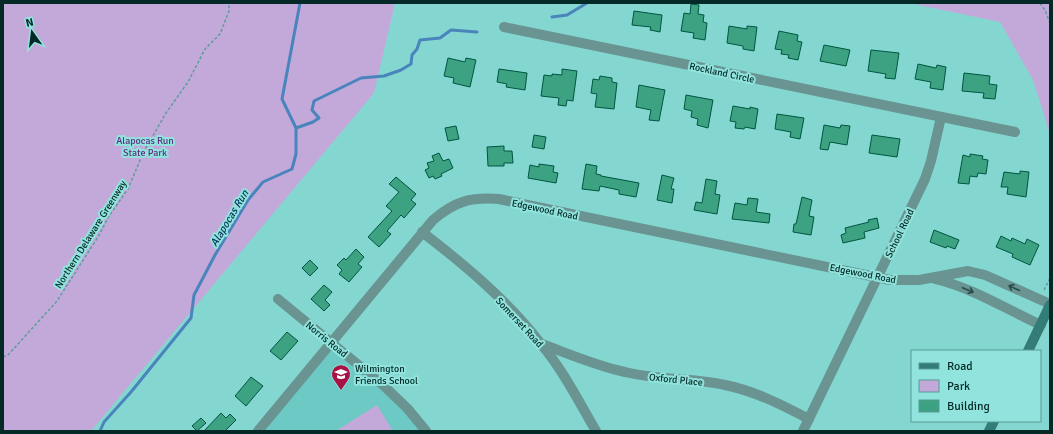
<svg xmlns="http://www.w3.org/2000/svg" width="1053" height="434" font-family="Signika,sans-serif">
<rect width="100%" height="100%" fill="#84d7d0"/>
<polygon fill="#6dc9c3" points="331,343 426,431 258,431"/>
<g fill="#c3a9d9">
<polygon points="3,3 395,3 374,93 91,431 3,431"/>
<polygon points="909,3 1050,3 1050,134 1033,80 1000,22"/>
<polygon points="377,405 393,431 336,431"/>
</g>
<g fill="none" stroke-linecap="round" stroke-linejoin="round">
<g stroke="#4984bc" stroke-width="3">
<polyline points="552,17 567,15 587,3"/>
<polyline points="296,128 313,122 319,118 312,110 314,101 361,78 384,76 401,70 411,64 412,55 417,49 420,40 440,38 451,30 477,32"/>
<polyline points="100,431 104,422 131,392 191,318 194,295 215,255 248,200 263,182 292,169 296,154 296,128 282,99 300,3"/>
</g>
</g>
<g fill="#3ca282" stroke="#005640">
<polygon points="691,4 699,5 698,14 704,15 703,22 707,23 705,40 693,38 694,33 681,31 684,13 690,14"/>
<polygon points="634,11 662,15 660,32 650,30 651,27 632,25"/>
<polygon points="729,26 747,29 747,26 757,27 754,51 743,49 743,46 727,43"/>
<polygon points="779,31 798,35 797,41 802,42 798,60 788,58 789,55 781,54 782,50 775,49"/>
<polygon points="824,45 850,50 846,66 820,61"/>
<polygon points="871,50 899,53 895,79 885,78 886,74 868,71"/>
<polygon points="448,58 465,62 466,58 476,60 470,87 453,83 454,78 444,76"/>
<polygon points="918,64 936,68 937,65 946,67 943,90 930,88 931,82 915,79"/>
<polygon points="499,69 527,73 525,90 506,87 507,84 497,82"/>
<polygon points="562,69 577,71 573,101 567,100 566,106 558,105 559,98 541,96 544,75 552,76 552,74 562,75"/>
<polygon points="964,73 990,76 989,84 997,85 995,99 983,98 984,93 962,91"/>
<polygon points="600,76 612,78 612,82 617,83 614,109 595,107 597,94 591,93 593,79 599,80"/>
<polygon points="639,85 665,90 659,121 649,120 651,110 636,107"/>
<polygon points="686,95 713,100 708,128 697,125 698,119 691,117 692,111 684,109"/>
<polygon points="733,106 750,109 750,107 758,109 755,129 745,127 744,129 735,128 736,122 730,121"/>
<polygon points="777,114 804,118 800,139 790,137 791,132 775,129"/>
<polygon points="824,125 840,128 841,125 850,126 847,145 830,142 828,150 820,149"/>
<polygon points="456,126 459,139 448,141 445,128"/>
<polygon points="534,135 546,137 544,149 532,147"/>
<polygon points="872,135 900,139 897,157 869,153"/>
<polygon points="504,146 504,151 512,151 513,163 504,163 504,166 488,166 487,147"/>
<polygon points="439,153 443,161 449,159 453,168 441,174 442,176 435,179 433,176 429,178 425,170 429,168 427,163 434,161 432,156"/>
<polygon points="970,154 983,156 982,159 988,160 986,174 978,173 977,177 970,176 969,184 958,183 963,155 970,157"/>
<polygon points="539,164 554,166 553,172 558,173 556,183 528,178 530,165 539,167"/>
<polygon points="586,164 597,166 596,174 601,175 601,176 639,183 636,197 619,194 619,190 600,186 599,191 582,189"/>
<polygon points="1020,171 1029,172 1026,197 1007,194 1008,187 1001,187 1004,172 1020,174"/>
<polygon points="662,175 674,178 671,189 674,189 672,203 657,200"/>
<polygon points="396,177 416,194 411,200 416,204 404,218 401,215 387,231 391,234 379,247 368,237 392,211 386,206 399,192 389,184"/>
<polygon points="706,179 717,181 715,194 720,195 717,214 694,210 696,202 702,203"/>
<polygon points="802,197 812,200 809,216 814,217 811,235 793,232 794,224 796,224"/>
<polygon points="748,198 758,199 756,212 770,214 769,223 732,219 735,203 747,205"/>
<polygon points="877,218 879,228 864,232 865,238 843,243 841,235 846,233 845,228 869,222 868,220"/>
<polygon points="934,230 959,240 955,249 947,246 946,248 930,242"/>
<polygon points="1001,236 1011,241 1012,238 1025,244 1027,239 1039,245 1030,265 1012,257 1013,254 996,247"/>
<polygon points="356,249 364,257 358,264 362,267 349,282 339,274 342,270 337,265 344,258 346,260"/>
<polygon points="310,260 318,268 310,276 302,268"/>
<polygon points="324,285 332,292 325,300 330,305 324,311 311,299"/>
<polygon points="287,332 298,341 281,360 270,351"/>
<polygon points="251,377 263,386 246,406 235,396"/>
<polygon points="221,413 226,418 230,414 236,420 225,431 204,431"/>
<polygon points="201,418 206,423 197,431 192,426"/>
</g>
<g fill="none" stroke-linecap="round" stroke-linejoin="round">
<g stroke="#5a9e99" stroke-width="1.5" stroke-dasharray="3 2" stroke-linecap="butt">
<polyline points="1040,3 1045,10 1050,23"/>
<polyline points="1044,290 1050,278"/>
<polyline points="3,357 8,355 57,301 98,237 109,216 128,189 143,153 166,113 188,82 205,49 220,34 229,11 229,3"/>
</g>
<g stroke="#699491" stroke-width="10">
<polyline points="504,27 1015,132"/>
<path d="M 422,232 C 465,265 508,301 541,344 C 563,370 579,402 596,431"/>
<path d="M 935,279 C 973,288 1006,309 1041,325"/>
<polyline points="278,299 384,386 407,408 426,431"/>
<path d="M 542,344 C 569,354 597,366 625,372 C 658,380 692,378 725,385 C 755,391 782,405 809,419"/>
<path d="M 258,431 L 433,220 C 455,201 471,197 499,199 L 890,280 L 919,280 L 968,271 L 985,275 L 1050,304"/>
<polyline points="803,431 925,179 931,161 941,117"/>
</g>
<g stroke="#337c77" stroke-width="10">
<polyline points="1028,351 1050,305"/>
<polyline points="989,431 994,421"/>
</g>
</g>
<defs><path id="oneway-shaft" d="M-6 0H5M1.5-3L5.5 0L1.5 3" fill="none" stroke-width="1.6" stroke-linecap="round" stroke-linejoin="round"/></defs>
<g stroke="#274e4c">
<use href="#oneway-shaft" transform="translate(1014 288) rotate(-155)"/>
<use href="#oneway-shaft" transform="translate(968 290) rotate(23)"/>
</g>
<defs>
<g id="school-pin" transform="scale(1)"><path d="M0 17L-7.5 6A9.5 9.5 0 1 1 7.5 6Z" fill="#a81246" stroke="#91e4dd"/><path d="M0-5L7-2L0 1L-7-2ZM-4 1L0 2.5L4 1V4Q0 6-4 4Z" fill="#fff"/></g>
</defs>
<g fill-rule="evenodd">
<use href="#school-pin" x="341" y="374"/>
</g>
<g text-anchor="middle" stroke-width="4" stroke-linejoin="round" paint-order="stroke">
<g font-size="10" fill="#042927" stroke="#91e4dd">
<text transform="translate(722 72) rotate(12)" y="4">Rockland Circle</text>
<text transform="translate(545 209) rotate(12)" y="4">Edgewood Road</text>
<text transform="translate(899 233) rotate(-64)" y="4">School Road</text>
<text transform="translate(90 234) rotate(-58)" y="4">Northern Delaware Greenway</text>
<text transform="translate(863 273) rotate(11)" y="4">Edgewood Road</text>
<text transform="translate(520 322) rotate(47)" y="4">Somerset Road</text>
<text transform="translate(327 339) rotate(39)" y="4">Norris Road</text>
<text transform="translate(676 379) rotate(6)" y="4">Oxford Place</text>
</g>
<g font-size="10" fill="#602f81" stroke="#91e4dd">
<text x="145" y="144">Alapocas Run<tspan x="145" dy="12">State Park</tspan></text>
</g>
<g font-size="10" fill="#042927" stroke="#91e4dd" text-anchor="start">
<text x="355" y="372">Wilmington<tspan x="355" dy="12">Friends School</tspan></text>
</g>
<g font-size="11" font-style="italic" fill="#07355b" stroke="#91e4dd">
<text transform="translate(229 218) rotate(-59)" y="4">Alapocas Run</text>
</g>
</g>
<rect width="1053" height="434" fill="none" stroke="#042927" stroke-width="8"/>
<rect x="911" y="350" width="130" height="72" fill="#91e4dd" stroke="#599994"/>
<rect x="919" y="363" width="20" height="6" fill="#337c77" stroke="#599994"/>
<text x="947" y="370" font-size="12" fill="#042927">Road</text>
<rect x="919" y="380" width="20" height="12" fill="#c3a9d9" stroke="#599994"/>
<text x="947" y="390" font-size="12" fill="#042927">Park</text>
<rect x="919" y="400" width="20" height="12" fill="#3ca282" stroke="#599994"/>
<text x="947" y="410" font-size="12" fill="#042927">Building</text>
<g transform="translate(32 32) rotate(346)" stroke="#91e4dd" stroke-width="3" paint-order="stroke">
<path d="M0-3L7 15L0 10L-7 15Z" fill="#042927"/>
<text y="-6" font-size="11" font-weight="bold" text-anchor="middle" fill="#042927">N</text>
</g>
</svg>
